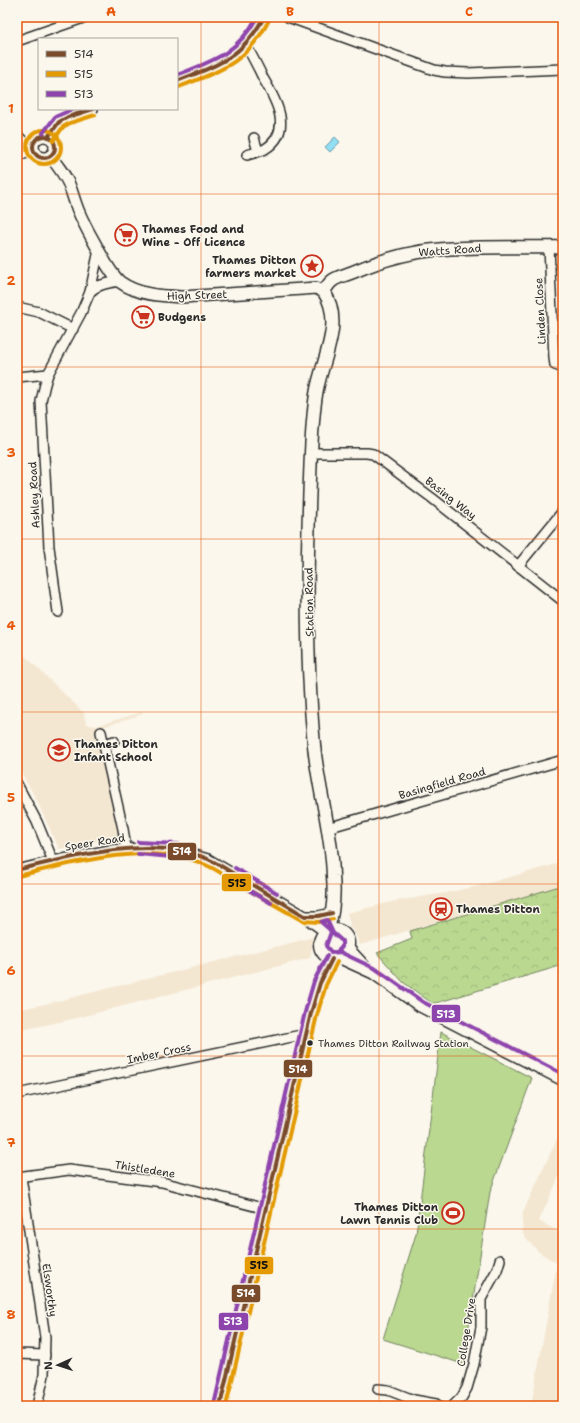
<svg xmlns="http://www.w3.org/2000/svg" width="580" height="1423" font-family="'Shantell Sans',sans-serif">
<defs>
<pattern id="forest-crowns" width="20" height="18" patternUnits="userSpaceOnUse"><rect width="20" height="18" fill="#bad890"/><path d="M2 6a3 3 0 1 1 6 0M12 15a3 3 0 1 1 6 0" fill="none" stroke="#a0ba7c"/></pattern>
</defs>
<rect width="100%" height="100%" fill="#fbf7ec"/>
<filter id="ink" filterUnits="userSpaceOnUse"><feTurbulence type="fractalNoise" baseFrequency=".025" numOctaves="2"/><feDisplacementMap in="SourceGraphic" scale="8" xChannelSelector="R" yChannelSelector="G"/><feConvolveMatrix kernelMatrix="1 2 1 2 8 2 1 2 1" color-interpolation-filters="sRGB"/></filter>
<g filter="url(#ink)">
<g fill="#f4e7d2">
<polygon points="17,648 84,713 86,723 90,725 96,726 142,712 143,714 97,729 120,835 94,842 59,849 36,799 17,765"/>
<polygon points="563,862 563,885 360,945 353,930 349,926 350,924 347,913 391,902 445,893 478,886"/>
<polygon points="314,937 310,958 73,1019 17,1031 17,1010 54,1002"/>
<polygon points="563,1126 563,1168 539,1221 563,1234 563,1406 531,1406 557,1263 540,1253 527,1240 523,1234 522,1223 523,1212"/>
</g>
<polygon fill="url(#forest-crowns)" stroke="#72825e" points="563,885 563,965 433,1004 403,982 377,953 412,939 410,931"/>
<polygon fill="#bad890" stroke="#72825e" points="441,1032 532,1078 490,1192 463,1364 383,1339 416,1234"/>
<polygon fill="#92def3" stroke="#6996a3" points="335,137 340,142 330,152 325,147"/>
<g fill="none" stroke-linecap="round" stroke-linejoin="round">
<g stroke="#2b2b2b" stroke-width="12">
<g id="minor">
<polyline points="288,17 434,70 445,72 468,73 563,69"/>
<polyline points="17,41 86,17"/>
<path d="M 246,45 C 252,56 258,67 263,78 C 276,100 294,131 265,149 C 260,152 253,153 247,155"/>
<path d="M 177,81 C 216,66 246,58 264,17"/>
<polyline points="17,135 26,144 33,146"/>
<polyline points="48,137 59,122 68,117 93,109"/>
<polyline points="254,138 258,151"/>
<polyline points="549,247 554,358 555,365 563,368"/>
<path d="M 90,292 C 97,284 110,283 120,281"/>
<polyline points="17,307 39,312 73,329"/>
<polyline points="17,377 48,374"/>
<polyline points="311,453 367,453 373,454 432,498 563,601"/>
<polyline points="518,566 563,511"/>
<polyline points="58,612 49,547 41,401 45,384 48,374 81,313 90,292 99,250"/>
<polyline points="101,732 123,829 126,848"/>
<polyline points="104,744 114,741"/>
<polyline points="17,784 37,822 53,861"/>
<polyline points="327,828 563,760"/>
<path d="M 17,870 L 53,861 L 110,850 L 143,848 L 177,850 L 208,859 L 305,916 C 310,923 319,926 325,933"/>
<polyline points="305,916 318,916 332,913"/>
<polyline points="348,947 370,971"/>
<polyline points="338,958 373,974 420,1007 563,1081"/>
<polyline points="17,1094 306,1034"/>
<polyline points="17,1177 69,1170 162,1182 266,1209"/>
<polyline points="21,1177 45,1337 44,1375 37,1406"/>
<polyline points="17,1354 45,1355"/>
<polyline points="378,1389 388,1390 414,1400 436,1404 439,1406"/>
<polyline points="453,1406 462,1397 467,1388 474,1364 481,1327 481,1299 497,1270 500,1260"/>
</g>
</g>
<g stroke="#2b2b2b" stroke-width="14">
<g id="tertiary">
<circle cx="44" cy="147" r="11"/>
<polyline points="17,154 34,151"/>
<path d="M 50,156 C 58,166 66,176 70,187 C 73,195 75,203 78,210 C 84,225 92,238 99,251 C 105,262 111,274 120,282 C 138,295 161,296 182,297 L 303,289 L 316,288 L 324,292"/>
</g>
</g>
<g stroke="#2b2b2b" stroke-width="15">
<g id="secondary">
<circle cx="334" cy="944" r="14"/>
<path d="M 328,931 C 329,924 331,918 332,912 C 334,900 334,888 333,876 C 332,832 318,789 314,745 C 305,648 307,550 311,453 C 312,432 313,410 317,389 C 323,358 344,322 324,292 C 331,277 338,278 353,272 C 381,260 413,251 444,249 C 483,246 523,248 563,247"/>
<polyline points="220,1406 311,1013 320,983 332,959"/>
</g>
</g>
<use href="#minor" stroke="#fbf7ec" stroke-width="9"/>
<use href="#tertiary" stroke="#fbf7ec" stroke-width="11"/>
<use href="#secondary" stroke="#fbf7ec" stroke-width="12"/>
<g stroke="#fbf7ec" stroke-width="7">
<g id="bus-1">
<path d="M 177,81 C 218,65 242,58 264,17"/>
<circle cx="44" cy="147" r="11"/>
<polyline points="48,137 59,122 68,117 93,109"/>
<path d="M 17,870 C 74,856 151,835 208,859 C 219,864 229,871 239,877 C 261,890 283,903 305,916 L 318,916 L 332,913"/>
<polyline points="220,1406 311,1013 320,983 332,959"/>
</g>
</g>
<g stroke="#fbf7ec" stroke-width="7">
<g id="bus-2">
<path d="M 179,87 C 222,70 247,63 269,20"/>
<circle cx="44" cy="147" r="17"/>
<polyline points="53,141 63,127 70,123 95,115"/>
<path d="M 18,876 C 74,862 151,841 206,865 C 216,869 225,876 235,882 C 257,895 280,908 303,921 L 319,922 L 333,919"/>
<polyline points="226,1406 317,1015 326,985 337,962"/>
</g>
</g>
<g stroke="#fbf7ec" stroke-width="7">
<g id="bus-3">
<path d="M 177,75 C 213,61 238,53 257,17"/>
<polyline points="43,133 55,117 73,109"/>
<polyline points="138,842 177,844 186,846"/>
<polyline points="138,854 183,858"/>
<polyline points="235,868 277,893"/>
<polyline points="228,878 271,903"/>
<polygon points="327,920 333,933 342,941 342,947 337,952 331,952 326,946 331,932 329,929 321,922"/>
<polyline points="331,953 340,952 376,969 423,1002 563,1074"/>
<polyline points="214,1405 305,1012 314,981 327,956"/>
</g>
</g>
<use href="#bus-1" stroke="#7a4b2a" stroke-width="4"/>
<use href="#bus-2" stroke="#e39a04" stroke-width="4"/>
<use href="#bus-3" stroke="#8e44ad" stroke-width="4"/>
</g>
</g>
<path fill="none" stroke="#e8590c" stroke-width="1" stroke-opacity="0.55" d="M 201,17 L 201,1406M 379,17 L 379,1406M 17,194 L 563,194M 17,367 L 563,367M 17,539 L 563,539M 17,712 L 563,712M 17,884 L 563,884M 17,1056 L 563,1056M 17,1229 L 563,1229"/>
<defs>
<g id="supermarket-ring" transform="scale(1.15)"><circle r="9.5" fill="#fbf7ec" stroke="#c8321e" stroke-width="1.5"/><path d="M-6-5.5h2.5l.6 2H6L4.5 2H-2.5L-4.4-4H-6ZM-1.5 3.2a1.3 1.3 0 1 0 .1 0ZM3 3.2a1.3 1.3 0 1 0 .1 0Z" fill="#c8321e"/></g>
<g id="sight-ring" transform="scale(1.15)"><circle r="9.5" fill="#fbf7ec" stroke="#c8321e" stroke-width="1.5"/><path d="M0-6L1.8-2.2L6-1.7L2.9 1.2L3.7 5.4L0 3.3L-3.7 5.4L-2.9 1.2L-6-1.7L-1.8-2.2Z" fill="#c8321e"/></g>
<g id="school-ring" transform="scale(1.15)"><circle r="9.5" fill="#fbf7ec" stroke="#c8321e" stroke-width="1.5"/><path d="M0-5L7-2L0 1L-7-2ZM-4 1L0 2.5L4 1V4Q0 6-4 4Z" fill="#c8321e"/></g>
<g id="station-ring" transform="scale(1.15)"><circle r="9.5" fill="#fbf7ec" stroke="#c8321e" stroke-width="1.5"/><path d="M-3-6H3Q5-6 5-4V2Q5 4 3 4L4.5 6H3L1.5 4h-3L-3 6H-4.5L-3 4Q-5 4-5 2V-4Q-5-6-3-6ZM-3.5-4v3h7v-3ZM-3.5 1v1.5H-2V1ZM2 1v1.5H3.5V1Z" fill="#c8321e"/></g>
<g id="stadium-ring" transform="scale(1.15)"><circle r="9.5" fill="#fbf7ec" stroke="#c8321e" stroke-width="1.5"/><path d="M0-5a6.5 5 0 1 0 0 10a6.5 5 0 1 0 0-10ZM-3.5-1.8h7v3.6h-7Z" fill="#c8321e"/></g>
</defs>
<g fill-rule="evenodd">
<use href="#supermarket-ring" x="126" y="235"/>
<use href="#sight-ring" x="312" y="266"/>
<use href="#supermarket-ring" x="143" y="317"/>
<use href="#school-ring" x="59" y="750"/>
<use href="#station-ring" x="441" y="909"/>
<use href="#stadium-ring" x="453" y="1213"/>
</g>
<circle fill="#2b2b2b" stroke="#fbf7ec" stroke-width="1.5" cx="310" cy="1043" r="3.5"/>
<g text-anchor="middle" stroke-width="3" stroke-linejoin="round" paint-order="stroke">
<g font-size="10" fill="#2b2b2b" stroke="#fbf7ec" text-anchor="start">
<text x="318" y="1047">Thames Ditton Railway Station</text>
</g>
<g font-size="11" font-weight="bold" fill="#2b2b2b" stroke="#fbf7ec" text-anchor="start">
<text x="142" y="233">Thames Food and<tspan x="142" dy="13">Wine - Off Licence</tspan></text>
<text x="296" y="264" text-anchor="end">Thames Ditton<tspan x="296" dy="13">farmers market</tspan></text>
<text x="158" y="321">Budgens</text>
<text x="74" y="748">Thames Ditton<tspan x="74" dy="13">Infant School</tspan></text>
<text x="456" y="913">Thames Ditton</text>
<text x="438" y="1211" text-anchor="end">Thames Ditton<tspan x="438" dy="13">Lawn Tennis Club</tspan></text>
</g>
<g font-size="11" fill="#2b2b2b" stroke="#fbf7ec">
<text transform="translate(450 250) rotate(-4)" y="4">Watts Road</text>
<text transform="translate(197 295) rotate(-2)" y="4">High Street</text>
<text transform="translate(540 311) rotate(-93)" y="4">Linden Close</text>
<text transform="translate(34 495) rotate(-93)" y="4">Ashley Road</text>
<text transform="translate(451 498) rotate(38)" y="4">Basing Way</text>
<text transform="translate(309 602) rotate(-91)" y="4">Station Road</text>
<text transform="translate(442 783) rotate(-16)" y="4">Basingfield Road</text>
<text transform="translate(95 842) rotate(-9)" y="4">Speer Road</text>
<text transform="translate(159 1053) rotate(-12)" y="4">Imber Cross</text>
<text transform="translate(145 1169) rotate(9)" y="4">Thistledene</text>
<text transform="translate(50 1290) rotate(82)" y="4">Elsworthy</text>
<text transform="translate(466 1332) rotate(-81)" y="4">College Drive</text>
</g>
</g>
<g stroke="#fbf7ec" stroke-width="1.5">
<rect x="167" y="842" width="30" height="19" rx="4" fill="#7a4b2a"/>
<rect x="221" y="873" width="31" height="19" rx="4" fill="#e39a04"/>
<rect x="431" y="1004" width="30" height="19" rx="4" fill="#8e44ad"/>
<rect x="283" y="1059" width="30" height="19" rx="4" fill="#7a4b2a"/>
<rect x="244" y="1256" width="30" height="19" rx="4" fill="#e39a04"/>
<rect x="231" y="1284" width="30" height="19" rx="4" fill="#7a4b2a"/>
<rect x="218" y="1312" width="31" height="19" rx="4" fill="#8e44ad"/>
</g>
<g font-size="11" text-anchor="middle" font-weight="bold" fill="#fff">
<text x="182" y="855">514</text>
<text x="446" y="1018">513</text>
<text x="298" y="1073">514</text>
<text x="246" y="1297">514</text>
<text x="233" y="1325">513</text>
</g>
<g font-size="11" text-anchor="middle" font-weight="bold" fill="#111">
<text x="237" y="887">515</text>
<text x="259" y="1269">515</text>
</g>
<rect width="580" height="1423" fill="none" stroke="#fbf7ec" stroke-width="44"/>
<rect x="38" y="38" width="140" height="72" fill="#fbf7ec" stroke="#a8a59f"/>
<rect x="46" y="51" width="20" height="6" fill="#7a4b2a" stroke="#a8a59f"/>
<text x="74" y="58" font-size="12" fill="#2b2b2b">514</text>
<rect x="46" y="71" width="20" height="6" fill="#e39a04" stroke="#a8a59f"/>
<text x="74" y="78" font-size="12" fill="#2b2b2b">515</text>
<rect x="46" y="91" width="20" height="6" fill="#8e44ad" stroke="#a8a59f"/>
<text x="74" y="98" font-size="12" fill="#2b2b2b">513</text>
<g transform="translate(58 1365) rotate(267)" stroke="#fbf7ec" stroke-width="3" paint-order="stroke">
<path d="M0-3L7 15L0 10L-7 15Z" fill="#2b2b2b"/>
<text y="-6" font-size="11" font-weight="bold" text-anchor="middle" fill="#2b2b2b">N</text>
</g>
<rect x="22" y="22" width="536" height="1379" fill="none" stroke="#e8590c" stroke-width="1.5"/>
<g font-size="13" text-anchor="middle" font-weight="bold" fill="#e8590c">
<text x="111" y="16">A</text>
<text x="290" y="16">B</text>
<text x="469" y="16">C</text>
<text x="11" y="113">1</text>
<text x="11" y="285">2</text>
<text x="11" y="457">3</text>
<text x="11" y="630">4</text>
<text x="11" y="802">5</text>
<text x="11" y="975">6</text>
<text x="11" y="1147">7</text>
<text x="11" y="1319">8</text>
</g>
</svg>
